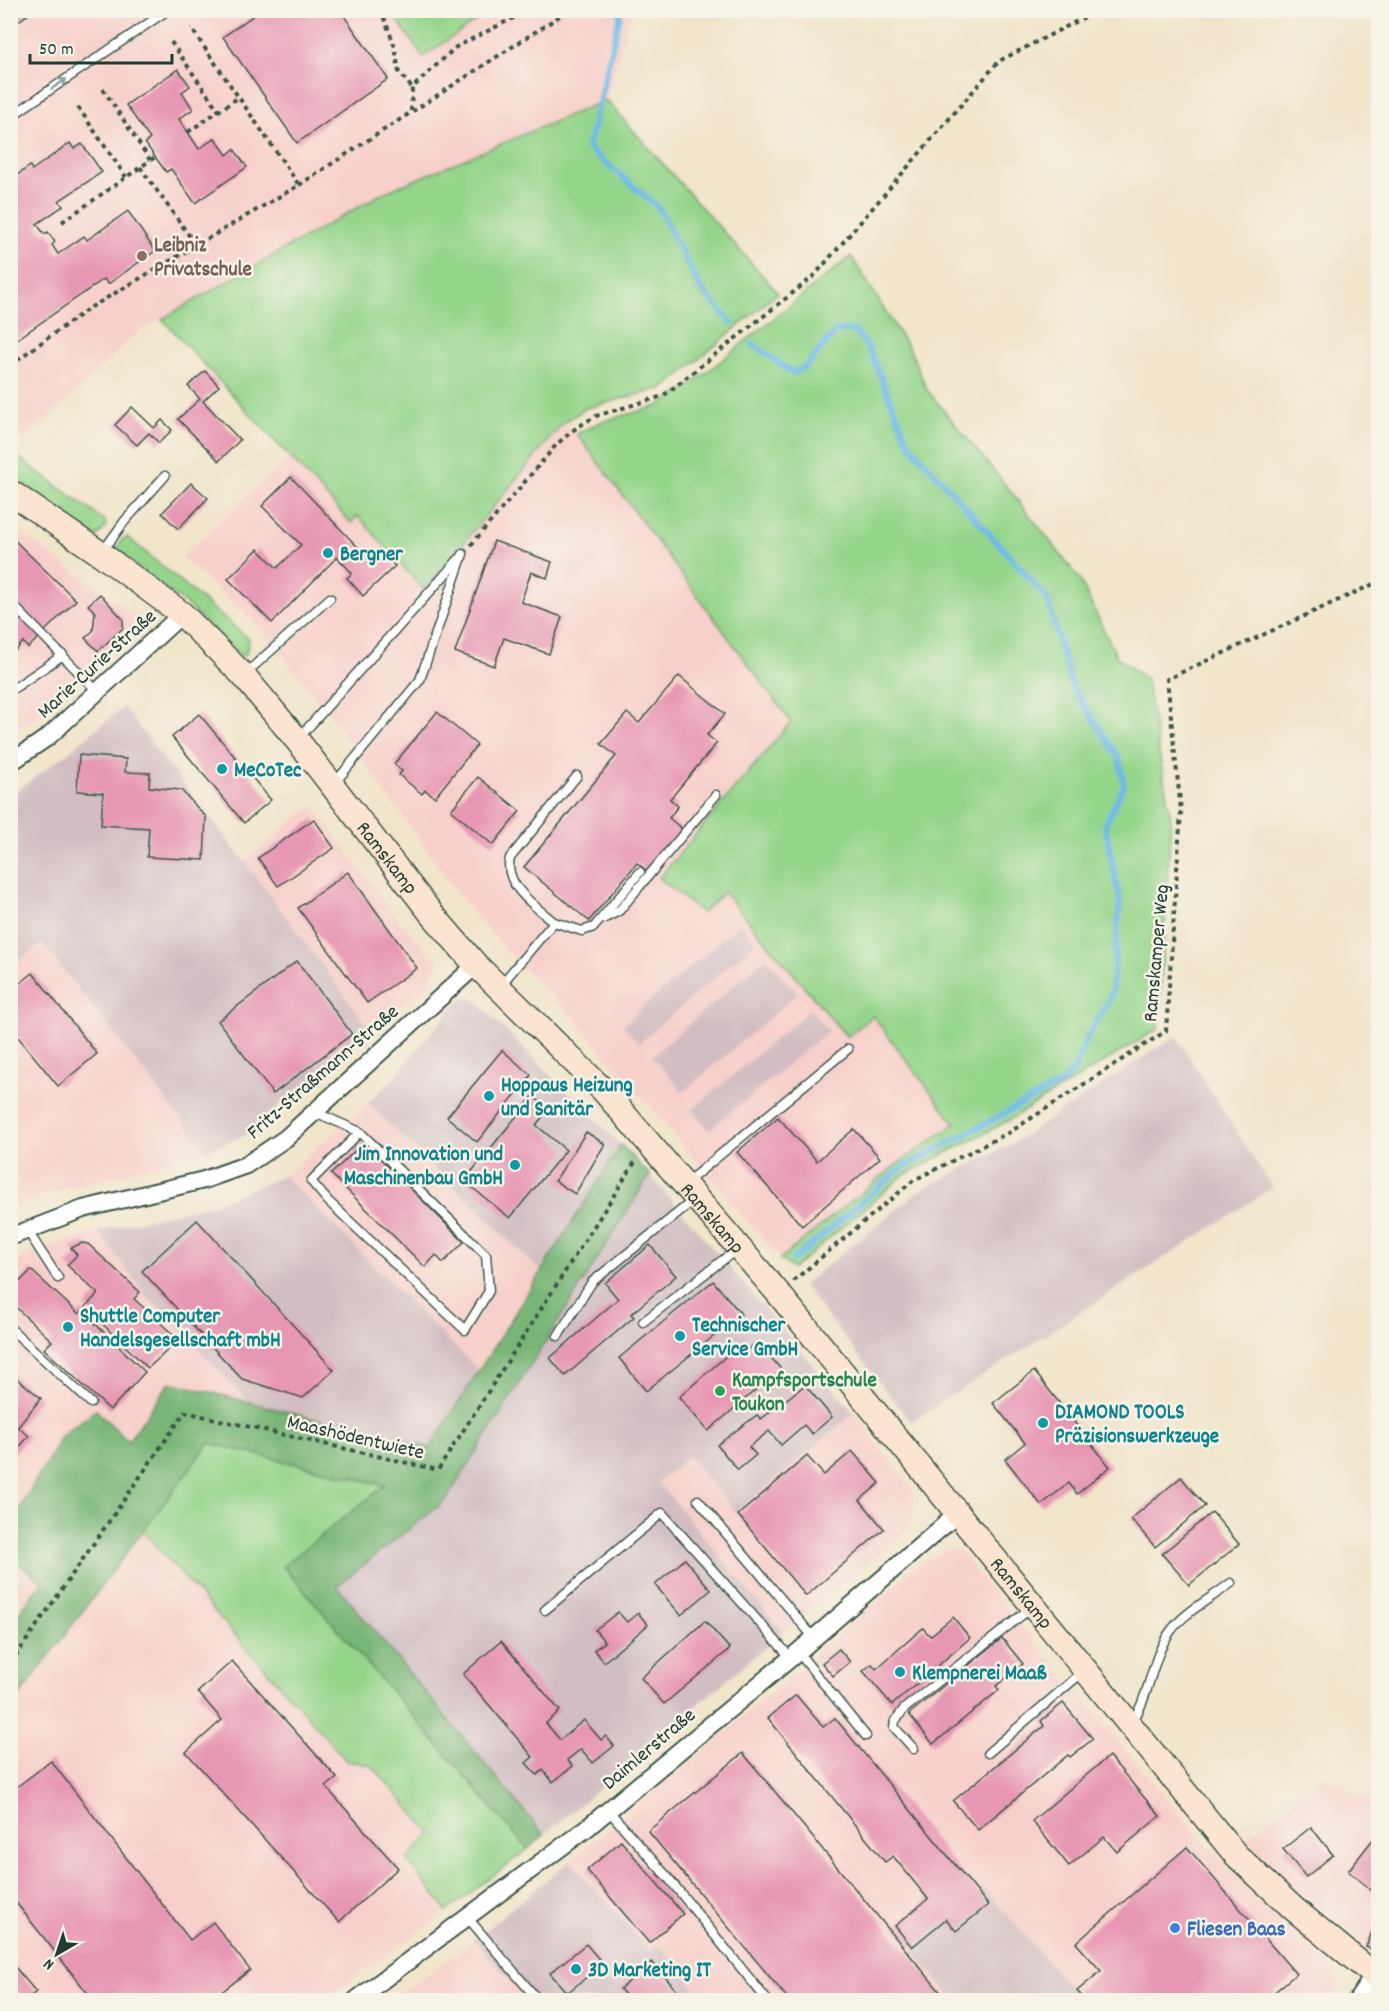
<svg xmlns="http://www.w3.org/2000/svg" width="1389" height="2011" font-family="Dekko,sans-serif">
<rect width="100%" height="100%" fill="#f7f3e8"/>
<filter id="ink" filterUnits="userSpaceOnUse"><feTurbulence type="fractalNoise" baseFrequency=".0167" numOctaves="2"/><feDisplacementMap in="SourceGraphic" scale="12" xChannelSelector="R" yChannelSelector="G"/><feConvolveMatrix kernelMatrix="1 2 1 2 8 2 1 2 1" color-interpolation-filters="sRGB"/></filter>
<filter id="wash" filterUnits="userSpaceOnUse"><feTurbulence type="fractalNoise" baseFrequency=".008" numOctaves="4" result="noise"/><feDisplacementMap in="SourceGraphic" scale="24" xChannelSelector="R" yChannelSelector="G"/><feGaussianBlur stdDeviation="1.35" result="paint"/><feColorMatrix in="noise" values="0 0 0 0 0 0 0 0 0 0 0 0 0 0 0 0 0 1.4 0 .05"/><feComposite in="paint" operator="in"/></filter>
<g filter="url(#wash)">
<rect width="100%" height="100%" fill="#f1e5ca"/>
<g fill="#f7d0cb">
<polygon points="10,11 632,11 606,100 383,193 162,319 136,334 25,440 10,428"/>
<polygon points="563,423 577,434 791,722 660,878 724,892 847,1037 873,1016 955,1124 897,1164 780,1259 582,1028 512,957 463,901 322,704 252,620 181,557 290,457 351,523 358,516 425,590"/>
<polygon points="11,526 135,615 135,626 39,715 11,733"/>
<polygon points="313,805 394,915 439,963 427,986 370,1029 244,861"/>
<polygon points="41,943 207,1151 38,1197 11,1210 11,967"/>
<polygon points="368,1103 541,1272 478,1370 284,1176"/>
<polygon points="98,1231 146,1295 249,1402 170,1382 128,1441 95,1410 61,1435 11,1524 11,1263 36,1250"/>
<polygon points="854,1413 913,1490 915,1514 907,1531 783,1632 658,1482 689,1456 736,1513"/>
<polygon points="143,1531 347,1761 371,1765 431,1833 408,1860 447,1911 324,2000 11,2000 11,1707"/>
<polygon points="947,1550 958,1550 1191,1828 1265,1906 1335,1968 1339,2000 1081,2000 984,1888 953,2000 705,2000 659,1945 649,1953 570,1861 731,1728 927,1557"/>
<polygon points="11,1557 42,1582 11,1623"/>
<polygon points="1323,1776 1366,1798 1378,1799 1378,1954 1300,1895 1246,1837"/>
<polygon points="474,1939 527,2000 391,2000 462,1950"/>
</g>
<g fill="#d2bec2">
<polygon points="123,707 244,861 370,1029 245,1135 207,1151 42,943 11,967 11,795 69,752"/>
<polygon points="740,924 756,942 639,1043 623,1025"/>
<polygon points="766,958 797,994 683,1092 652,1056"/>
<polygon points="464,998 474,999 621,1145 541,1272 368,1103 392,1080 451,1009"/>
<polygon points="810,1010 828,1031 709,1130 692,1110"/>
<polygon points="1176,1036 1272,1188 911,1422 803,1285 919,1191 1015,1142"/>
<polygon points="650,1175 854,1413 736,1513 689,1456 658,1482 783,1632 544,1835 337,1586 446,1500"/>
<polygon points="284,1176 478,1370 430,1449 249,1402 146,1295 98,1231 210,1205"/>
<polygon points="570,1861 649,1952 659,1945 705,2000 527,2000 474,1939"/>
<polygon points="984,1888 1037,1949 1081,2000 953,2000 911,1948"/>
</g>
<g fill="#95d58b" stroke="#5a8960" stroke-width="1.5">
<polygon points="391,11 490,11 423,57"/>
<polygon points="606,100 778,293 664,388 586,408 563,423 424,590 358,516 351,523 162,319 383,193"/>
<polygon points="851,256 911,352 927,390 1012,493 1079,578 1117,657 1146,679 1171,819 1158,1029 1006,1122 904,1175 793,1269 780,1259 897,1164 955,1124 873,1016 847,1037 724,892 702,913 659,878 791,722 577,434 600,422 658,406 690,386"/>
<polygon points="10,451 105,521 106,527 98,536 93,536 11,474"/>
<polygon points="127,537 249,639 246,655 242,656 187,605 115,550 122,540"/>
<polygon points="209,1443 386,1486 283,1566 528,1849 447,1911 407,1860 431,1833 371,1765 347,1761 143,1531"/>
</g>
<polygon fill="#78b677" stroke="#4c7a56" stroke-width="1.5" points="621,1145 650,1175 446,1500 337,1586 544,1835 528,1849 283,1566 385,1485 209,1443 11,1707 11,1623 42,1582 11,1557 11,1524 62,1435 96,1410 128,1441 170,1382 430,1448"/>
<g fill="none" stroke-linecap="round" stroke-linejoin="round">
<g stroke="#6ebae7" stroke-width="6">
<polyline points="621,10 588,148 658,207 701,289 732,323"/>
<polyline points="752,344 793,373 806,366 837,330 855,331 869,349 909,444 1047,598 1071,685 1119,758 1124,785 1105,825 1120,902 1111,997 1086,1040 1074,1070 1062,1083 902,1168 793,1260"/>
</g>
</g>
<g id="blocks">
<g fill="#e796b3">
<polygon points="10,10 34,10 10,27"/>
<polygon points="261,10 340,10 388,79 297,143 223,37"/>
<polygon points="178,69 190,86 182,92 193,109 179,119 199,149 215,138 227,155 234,149 247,167 195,203 171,169 166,172 145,143 150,139 126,105"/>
<polygon points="70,143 74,149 82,144 102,172 59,201 63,206 37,224 44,234 48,232 55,242 52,245 58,254 84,236 87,240 128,211 155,251 108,284 104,279 10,344 10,180 30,166 32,170"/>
<polygon points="205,371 219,386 203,401 240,440 219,461 178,419 200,399 188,386"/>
<polygon points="132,407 154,428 162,420 172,430 159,443 149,433 137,445 115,425"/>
<polygon points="291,477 369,559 378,549 395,566 363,596 347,578 352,573 337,557 272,623 228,579 258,549 277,568 301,545 262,506"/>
<polygon points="191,483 208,498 178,529 162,513"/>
<polygon points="10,536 76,600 28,648 23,642 14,652 10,648"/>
<polygon points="494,541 552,562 547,578 531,572 521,602 562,617 549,654 504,638 494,666 455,652"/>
<polygon points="100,594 123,619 123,628 98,651 85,638 93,631 95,612 88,605"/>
<polygon points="679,676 725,714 707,735 717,743 670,799 678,806 669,818 682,829 647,871 637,863 589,921 524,867 616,756 601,744 627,713 639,723"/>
<polygon points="437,712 477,745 435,797 425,790 422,794 399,775 402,771 394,764"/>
<polygon points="199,714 271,800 244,823 172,737"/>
<polygon points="79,755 126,759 125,772 150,773 149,787 181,790 206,817 204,860 147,857 149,828 101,825 103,793 77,791"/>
<polygon points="478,777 520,811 493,845 451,810"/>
<polygon points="314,819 334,848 278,886 258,858"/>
<polygon points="348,872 417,968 367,1003 298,908"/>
<polygon points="297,961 352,1034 273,1094 218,1021"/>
<polygon points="33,973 97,1054 58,1086 10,1027 10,991"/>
<polygon points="502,1050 531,1075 477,1142 447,1117"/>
<polygon points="533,1096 549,1109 536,1125 566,1150 510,1218 464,1181"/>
<polygon points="778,1117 817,1161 854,1129 880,1158 802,1226 737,1152"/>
<polygon points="586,1132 605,1144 575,1194 555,1181"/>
<polygon points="364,1142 464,1242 443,1263 436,1255 425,1267 331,1174"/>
<polygon points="197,1220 334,1370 303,1398 242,1379 142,1271"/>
<polygon points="82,1243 88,1244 140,1292 134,1299 179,1340 148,1368 85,1307 98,1294 67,1265 77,1255 71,1248"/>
<polygon points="650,1245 676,1276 631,1314 634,1317 565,1376 550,1358 618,1299 605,1283"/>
<polygon points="31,1270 79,1314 82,1311 145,1372 110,1410 44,1349 52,1341 10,1302 10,1292"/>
<polygon points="713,1281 741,1314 646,1391 619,1358"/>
<polygon points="757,1341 785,1374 772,1386 767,1380 708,1431 679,1397 739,1345 745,1352"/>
<polygon points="1034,1371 1110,1467 1077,1494 1069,1483 1041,1505 1005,1459 1025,1443 993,1403"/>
<polygon points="10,1373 41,1398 18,1427 29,1436 10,1458"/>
<polygon points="805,1385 832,1417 812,1434 804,1425 781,1445 769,1431 749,1447 756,1455 738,1470 717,1445 757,1415 761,1419"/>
<polygon points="852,1451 880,1483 860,1500 884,1529 806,1596 738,1515 807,1456 824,1475"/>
<polygon points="1181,1477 1205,1506 1155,1547 1131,1519"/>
<polygon points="1212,1512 1239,1544 1189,1585 1162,1554"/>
<polygon points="685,1559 711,1590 681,1615 655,1585"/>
<polygon points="618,1612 627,1622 638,1613 648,1625 604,1662 594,1650 605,1642 595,1630"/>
<polygon points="953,1617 970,1638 892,1705 863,1671 872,1664 876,1669 923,1628 930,1636"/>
<polygon points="705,1621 730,1649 664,1704 641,1678"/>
<polygon points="1002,1638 1023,1664 996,1686 999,1690 933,1744 909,1714"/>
<polygon points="501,1641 560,1711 546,1723 560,1740 584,1720 601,1740 606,1736 614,1746 593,1763 581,1749 567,1760 573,1766 553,1782 543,1770 537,1775 526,1763 533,1757 463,1674"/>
<polygon points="839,1649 850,1662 833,1676 822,1663"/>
<polygon points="232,1661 337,1778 326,1787 398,1868 339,1922 186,1752 222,1720 198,1692"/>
<polygon points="796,1695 823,1727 835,1718 988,1905 956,1931 946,1919 912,1947 895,1926 928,1899 893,1856 885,1862 768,1718"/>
<polygon points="1063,1703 1093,1739 1070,1757 1068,1755 978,1830 953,1801 1044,1726 1041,1721"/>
<polygon points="743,1753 947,2000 789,2000 648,1831"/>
<polygon points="1109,1756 1160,1816 1117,1852 1104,1837 1069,1866 1032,1821"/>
<polygon points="51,1761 190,1940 213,1922 250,1970 211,2000 93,2000 10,1895 10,1792"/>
<polygon points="1311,1827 1333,1855 1306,1877 1283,1849"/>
<polygon points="1378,1833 1378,1896 1348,1871"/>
<polygon points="621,1841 683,1914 649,1943 587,1870"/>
<polygon points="1187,1847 1296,1974 1265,2000 1085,2000 1077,1991 1101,1971 1076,1943"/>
<polygon points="1375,1925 1378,1926 1378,1952 1366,1947"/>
<polygon points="586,1944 603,1964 567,1993 550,1973"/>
<polygon points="10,1961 36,1992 26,2000 10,2000"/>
<polygon points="652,1962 685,2000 630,2000 620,1989"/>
</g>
</g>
</g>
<g filter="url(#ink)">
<use href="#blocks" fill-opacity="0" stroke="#3e564a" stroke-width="1.5"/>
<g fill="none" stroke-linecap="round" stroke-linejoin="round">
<g stroke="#3e564a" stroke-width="11">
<g id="lane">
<polyline points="10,117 168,10"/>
<polyline points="103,551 124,522 165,476"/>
<polyline points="10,602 98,692"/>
<polyline points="246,673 330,598"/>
<polyline points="10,691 63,655"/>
<polyline points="298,739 459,559"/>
<polyline points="333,785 420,680 463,554"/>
<polyline points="603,919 619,911 716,795"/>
<path d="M 554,922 C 536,907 503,885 510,858 L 577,776"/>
<polyline points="499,987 554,922 582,931 594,927 640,872"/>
<polyline points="315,1112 360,1132 486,1255 489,1291 465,1330 328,1201 311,1181 360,1132"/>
<polyline points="686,1183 848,1049"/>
<polyline points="27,1230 58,1278"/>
<polyline points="643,1322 737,1249"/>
<polyline points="10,1328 91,1403"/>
<polyline points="558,1336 592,1282 695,1199"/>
<polyline points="698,1500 814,1638"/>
<polyline points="545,1610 662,1513 791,1658"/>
<polyline points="798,1652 866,1736"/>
<path d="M 1132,1722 C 1150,1696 1151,1659 1170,1632 C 1184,1612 1212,1598 1231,1583"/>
<polyline points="914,1749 894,1727 895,1721 904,1709 1032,1607"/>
<polyline points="988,1753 1084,1671"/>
<polyline points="608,1810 670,1880 767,2000"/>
<polyline points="467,1917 538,2000"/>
</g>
</g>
<g stroke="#3e564a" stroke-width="20">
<g id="street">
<polyline points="10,763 48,737 182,614"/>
<polyline points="10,1237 83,1209 204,1180 246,1165 286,1138 476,965"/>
<polyline points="356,2000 587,1828 798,1652 957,1514"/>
<polyline points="1357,2000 1374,1975"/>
</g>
</g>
<g stroke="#3e564a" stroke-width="27">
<g id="secondary">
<path id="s1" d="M 10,492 L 101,554 L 182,614 L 243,675 L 297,740 L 431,913 L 476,965 L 604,1091 L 778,1293 L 1236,1855 L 1294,1909 L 1378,1978"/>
</g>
</g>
<g stroke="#3e564a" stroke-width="4" stroke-dasharray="4.5 4.5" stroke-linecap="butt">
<polyline points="378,10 385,20 395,47 399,72 412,88"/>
<polyline points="171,42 219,111"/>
<polyline points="103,89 150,160"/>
<polyline points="78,107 126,177"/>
<polyline points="411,111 412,88 456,47 529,10"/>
<polyline points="188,132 239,97"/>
<polyline points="140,167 196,245"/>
<polyline points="299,185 569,10"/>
<polyline points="62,222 155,157"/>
<polyline points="10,365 88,309 299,185 191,28"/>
<polyline points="471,545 557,444 576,428 596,416 663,396 814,276 999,61 1099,10"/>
<polyline points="793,1281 914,1180 1010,1132 1166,1031 1181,811 1167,679 1378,582"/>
<polyline points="10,1664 185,1412 438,1470 637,1159"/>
</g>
<use href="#lane" stroke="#fff" stroke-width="8"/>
<use href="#street" stroke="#fff" stroke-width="16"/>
<use href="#secondary" stroke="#fce5d0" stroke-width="24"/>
</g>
<defs><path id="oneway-shaft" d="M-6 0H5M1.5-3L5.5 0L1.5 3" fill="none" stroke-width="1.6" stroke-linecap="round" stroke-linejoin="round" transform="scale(1.5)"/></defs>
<use stroke="#8f9e9a" href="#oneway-shaft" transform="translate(59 84) rotate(-34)"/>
</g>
<circle fill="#8d6e63" stroke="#f7f3e8" stroke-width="2" cx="142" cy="256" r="6"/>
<g fill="#0f9aa8" stroke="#f7f3e8" stroke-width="2">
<circle cx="328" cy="553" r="6"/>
<circle cx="222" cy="769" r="6"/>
<circle cx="489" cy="1096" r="6"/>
<circle cx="515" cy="1165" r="6"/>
<circle cx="68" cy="1327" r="6"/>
<circle cx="680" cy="1336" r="6"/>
<circle cx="1043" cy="1423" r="6"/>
<circle cx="900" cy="1672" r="6"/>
<circle cx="576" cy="1969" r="6"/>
</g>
<circle fill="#2e9e5b" stroke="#f7f3e8" stroke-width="2" cx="720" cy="1391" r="6"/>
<circle fill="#3f7fe0" stroke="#f7f3e8" stroke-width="2" cx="1175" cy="1928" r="6"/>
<g text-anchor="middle" stroke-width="5" stroke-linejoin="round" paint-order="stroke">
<g font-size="21" font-weight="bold" fill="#785e54" stroke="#f7f3e8" text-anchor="start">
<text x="154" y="251">Leibniz<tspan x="154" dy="24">Privatschule</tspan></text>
</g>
<g font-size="21" font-weight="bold" fill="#0d838f" stroke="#f7f3e8" text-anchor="start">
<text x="340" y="560">Bergner</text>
<text x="234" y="776">MeCoTec</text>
<text x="501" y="1091">Hoppaus Heizung<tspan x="501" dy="24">und Sanitär</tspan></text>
<text x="503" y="1160" text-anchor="end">Jim Innovation und<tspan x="503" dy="24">Maschinenbau GmbH</tspan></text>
<text x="80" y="1322">Shuttle Computer<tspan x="80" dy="24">Handelsgesellschaft mbH</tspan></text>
<text x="692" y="1331">Technischer<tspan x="692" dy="24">Service GmbH</tspan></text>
<text x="1055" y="1418">DIAMOND TOOLS<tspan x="1055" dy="24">Präzisionswerkzeuge</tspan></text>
<text x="912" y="1679">Klempnerei Maaß</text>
<text x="588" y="1976">3D Marketing IT</text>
</g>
<g font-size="21" fill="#1f3d34" stroke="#f7f3e8">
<text transform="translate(96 663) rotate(-42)" y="7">Marie-Curie-Straße</text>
<text dy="7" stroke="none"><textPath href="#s1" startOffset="530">Ramskamp</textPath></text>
<text transform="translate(1155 953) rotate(-85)" y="7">Ramskamper Weg</text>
<text transform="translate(322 1071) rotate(-41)" y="7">Fritz-Straßmann-Straße</text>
<text dy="7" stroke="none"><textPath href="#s1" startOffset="1016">Ramskamp</textPath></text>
<text transform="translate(356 1436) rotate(13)" y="7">Maashödentwiete</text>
<text dy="7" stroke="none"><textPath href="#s1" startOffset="1502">Ramskamp</textPath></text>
<text transform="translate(648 1748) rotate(-40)" y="7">Daimlerstraße</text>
</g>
<g font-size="21" font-weight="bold" fill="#27864d" stroke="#f7f3e8" text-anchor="start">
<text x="732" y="1386">Kampfsportschule<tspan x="732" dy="24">Toukon</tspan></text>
</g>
<g font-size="21" font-weight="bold" fill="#366cbe" stroke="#f7f3e8" text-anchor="start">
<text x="1187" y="1935">Fliesen Baas</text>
</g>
</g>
<rect width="1389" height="2011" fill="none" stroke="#f7f3e8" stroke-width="36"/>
<g transform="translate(57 1954) rotate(219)" stroke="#f7f3e8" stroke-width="4.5" paint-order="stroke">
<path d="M0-4.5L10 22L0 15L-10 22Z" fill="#1f3d34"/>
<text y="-9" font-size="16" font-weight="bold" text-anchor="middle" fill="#1f3d34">N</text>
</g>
<path d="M30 54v9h142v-9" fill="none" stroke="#1f3d34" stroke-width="3"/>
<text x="39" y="54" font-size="18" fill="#1f3d34" stroke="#f7f3e8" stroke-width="4.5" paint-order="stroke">50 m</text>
</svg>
